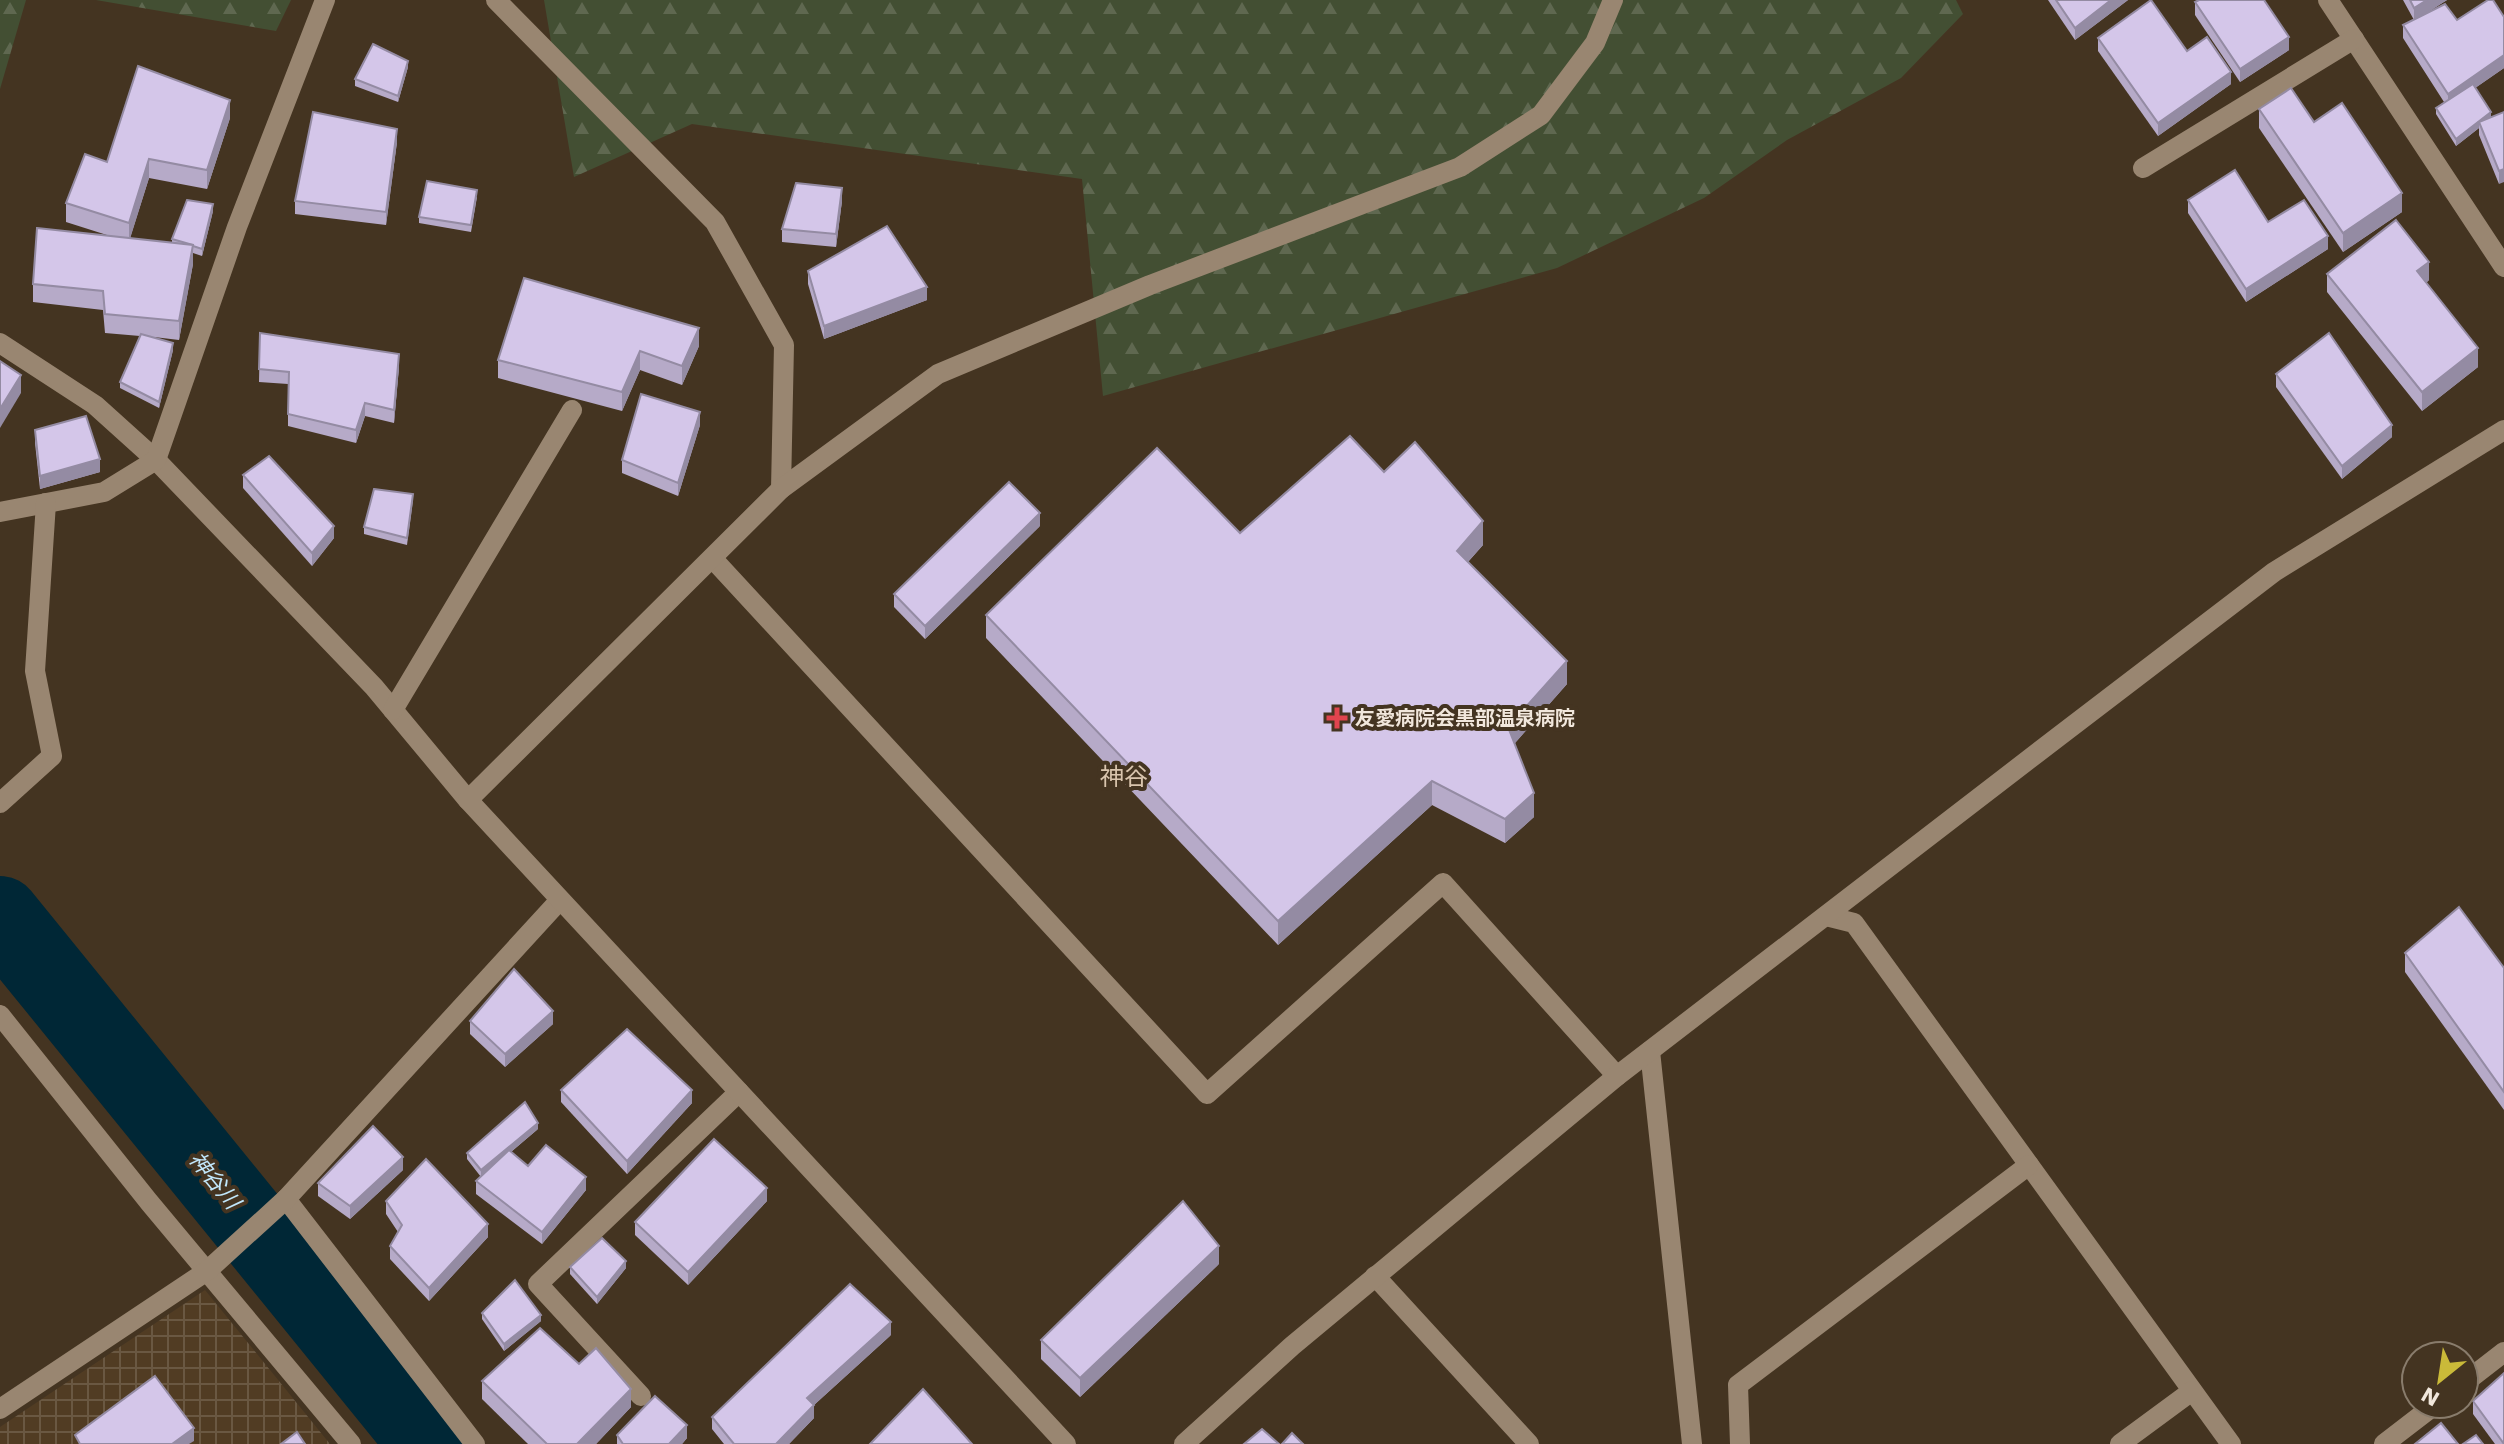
<svg xmlns="http://www.w3.org/2000/svg" width="2504" height="1444" font-family="'Work Sans','Noto Sans JP',sans-serif">
<defs>
<pattern id="industrial-grid" width="8" height="8" patternUnits="userSpaceOnUse" patternTransform="scale(2)"><rect width="8" height="8" fill="#513c23"/><path d="M0 4h8M4 0v8" fill="none" stroke="#6a5842"/></pattern>
<pattern id="forest-firs" width="22" height="20" patternUnits="userSpaceOnUse" patternTransform="scale(2)"><rect width="22" height="20" fill="#434f33"/><path d="M5 1l3.5 6h-7zM16 11l3.5 6h-7z" fill="#5f6850"/></pattern>
</defs>
<rect width="100%" height="100%" fill="#443421"/>
<polygon fill="url(#industrial-grid)" points="205,1290 330,1444 0,1444 0,1427"/>
<g fill="url(#forest-firs)">
<polygon points="0,0 26,0 0,89"/>
<polygon points="96,0 291,0 276,31"/>
<polygon points="544,0 1956,0 1963,14 1901,78 1787,140 1704,198 1557,268 1103,396 1082,179 692,124 574,177"/>
</g>
<g fill="none" stroke-linecap="round" stroke-linejoin="round">
<polyline stroke="#002736" stroke-width="80" points="0,916 429,1444"/>
<g stroke="#998671" stroke-width="20">
<polyline points="496,0 715,222 784,345 781,489"/>
<polyline points="2328,0 2504,267"/>
<polyline points="2143,168 2354,39"/>
<polyline points="0,343 95,405 156,460 374,687 468,800"/>
<polyline points="0,512 104,492 156,460 237,227 325,0"/>
<polyline points="713,559 1207,1094 1443,883 1617,1076"/>
<polyline points="393,710 572,410"/>
<polyline points="0,803 52,756 35,671 46,503"/>
<polyline points="1826,916 1854,923 2231,1444"/>
<polyline points="0,1015 149,1202 351,1444"/>
<polyline points="1650,1051 1692,1444"/>
<polyline points="286,1199 475,1444"/>
<polyline points="1375,1276 1529,1444"/>
<polyline points="2464,1383 2504,1352"/>
<polyline points="641,1396 538,1284 739,1092"/>
<polyline points="0,1409 207,1271 286,1199 559,901"/>
<polyline points="1740,1444 1738,1385 2029,1165"/>
<polyline points="2120,1444 2192,1391"/>
<polyline points="2384,1444 2436,1404"/>
</g>
<g stroke="#998671" stroke-width="20">
<polyline points="1066,1444 468,800 781,489 938,374 1150,285 1460,167 1541,115 1595,43 1613,0"/>
<polyline points="1184,1444 1292,1346 1617,1076 2058,737 2274,572 2504,430"/>
</g>
</g>
<g fill="#b6aac8">
<polygon points="2048,0 2128,0 2075,40"/>
<polygon points="2403,0 2447,0 2425,14 2457,20 2504,17 2504,68 2475,88 2491,117 2504,112 2499,184 2479,135 2479,128 2456,146 2436,114 2436,108 2444,102 2403,38 2403,25 2414,20"/>
<polygon points="2195,2 2289,50 2240,82 2195,15"/>
<polygon points="2098,38 2187,51 2231,84 2158,136 2098,51"/>
<polygon points="408,67 398,102 355,86 355,79"/>
<polygon points="2259,109 2314,122 2402,212 2343,252 2259,128"/>
<polygon points="230,118 207,189 149,178 130,238 172,243 172,239 213,211 202,256 193,253 193,264 179,340 154,337 173,350 159,408 120,388 120,382 140,336 105,333 103,310 33,302 33,284 110,236 66,222 66,203 107,162"/>
<polygon points="397,142 386,225 295,214 295,201"/>
<polygon points="477,197 471,232 419,223 419,217"/>
<polygon points="2188,200 2268,222 2328,249 2246,302 2188,213"/>
<polygon points="842,201 836,247 782,242 782,229"/>
<polygon points="808,271 927,300 824,339 808,284"/>
<polygon points="2327,274 2429,280 2426,283 2478,367 2422,411 2327,292"/>
<polygon points="260,333 399,367 394,423 365,416 356,443 288,426 288,384 259,382"/>
<polygon points="699,346 682,385 640,370 622,411 498,378 498,360"/>
<polygon points="2276,374 2392,437 2342,479 2276,387"/>
<polygon points="700,425 678,496 622,473 622,460"/>
<polygon points="35,430 100,472 40,489 35,443"/>
<polygon points="1384,472 1483,545 1468,562 1567,684 1515,743 1534,817 1505,843 1432,805 1278,945 986,638 986,615 1240,533"/>
<polygon points="243,475 334,538 312,566 243,488"/>
<polygon points="413,500 407,545 364,534 364,527"/>
<polygon points="1040,526 925,639 894,607 894,594"/>
<polygon points="2405,953 2504,968 2504,1110 2405,972"/>
<polygon points="470,1021 553,1024 505,1067 470,1034"/>
<polygon points="561,1090 692,1103 627,1174 561,1102"/>
<polygon points="538,1129 511,1152 528,1166 586,1190 542,1244 476,1194 476,1181 481,1177 467,1159 467,1153"/>
<polygon points="403,1170 350,1219 318,1196 318,1183"/>
<polygon points="386,1201 488,1237 429,1301 390,1259 390,1246 398,1232 386,1214"/>
<polygon points="767,1201 688,1285 635,1235 635,1222"/>
<polygon points="1219,1264 1080,1397 1041,1359 1041,1340"/>
<polygon points="570,1267 626,1268 597,1304 570,1274"/>
<polygon points="482,1313 541,1321 504,1351 482,1319"/>
<polygon points="891,1335 814,1405 814,1418 789,1444 724,1444 712,1429 712,1417"/>
<polygon points="579,1364 631,1407 596,1444 528,1444 482,1399 482,1381"/>
<polygon points="2473,1401 2504,1444 2495,1444 2473,1414"/>
<polygon points="617,1435 687,1438 682,1444 617,1444"/>
</g>
<g fill="#948ba3">
<polygon points="2111,0 2128,0 2075,40 2075,28"/>
<polygon points="2427,0 2447,0 2414,21 2414,8"/>
<polygon points="2289,37 2289,50 2240,82 2240,69"/>
<polygon points="2504,55 2504,68 2448,107 2448,94"/>
<polygon points="408,61 408,67 398,102 398,96"/>
<polygon points="2231,72 2231,84 2158,136 2158,123"/>
<polygon points="230,100 230,118 207,189 207,170"/>
<polygon points="2491,112 2491,119 2479,122 2479,128 2456,146 2456,139"/>
<polygon points="397,129 397,142 386,225 386,212"/>
<polygon points="149,159 149,178 129,242 129,223"/>
<polygon points="2504,169 2504,182 2499,184 2499,171"/>
<polygon points="842,188 842,201 836,247 836,234"/>
<polygon points="2402,193 2402,212 2343,252 2343,233"/>
<polygon points="213,204 213,211 202,256 202,249"/>
<polygon points="2328,236 2328,249 2246,302 2246,289"/>
<polygon points="193,245 193,264 179,340 179,321"/>
<polygon points="2429,262 2429,280 2417,290 2417,271"/>
<polygon points="927,287 927,300 824,339 824,326"/>
<polygon points="699,328 699,346 682,385 682,366"/>
<polygon points="173,343 173,350 159,408 159,402"/>
<polygon points="2478,348 2478,367 2422,411 2422,392"/>
<polygon points="640,351 640,370 622,411 622,392"/>
<polygon points="399,354 399,367 394,423 394,410"/>
<polygon points="21,375 21,393 0,428 0,409"/>
<polygon points="365,403 365,416 356,443 356,430"/>
<polygon points="700,412 700,425 678,496 678,483"/>
<polygon points="2392,425 2392,437 2342,479 2342,466"/>
<polygon points="100,459 100,472 40,489 40,476"/>
<polygon points="1040,513 1040,526 925,639 925,626"/>
<polygon points="1483,521 1483,545 1457,574 1457,551"/>
<polygon points="334,526 334,538 312,566 312,553"/>
<polygon points="1567,661 1567,684 1508,751 1508,727"/>
<polygon points="1432,781 1432,805 1278,945 1278,921"/>
<polygon points="1534,793 1534,817 1505,843 1505,819"/>
<polygon points="553,1011 553,1024 505,1067 505,1054"/>
<polygon points="692,1090 692,1103 627,1174 627,1161"/>
<polygon points="538,1123 538,1129 481,1177 481,1170"/>
<polygon points="403,1157 403,1170 350,1219 350,1206"/>
<polygon points="586,1177 586,1190 542,1244 542,1232"/>
<polygon points="767,1188 767,1201 688,1285 688,1272"/>
<polygon points="488,1224 488,1237 429,1301 429,1288"/>
<polygon points="1219,1246 1219,1264 1080,1397 1080,1378"/>
<polygon points="626,1261 626,1268 597,1304 597,1297"/>
<polygon points="541,1315 541,1321 504,1351 504,1344"/>
<polygon points="891,1322 891,1335 814,1405 814,1418 789,1444 776,1444 807,1398"/>
<polygon points="631,1389 631,1407 596,1444 577,1444"/>
<polygon points="687,1425 687,1438 682,1444 669,1444"/>
<polygon points="194,1428 194,1441 189,1444 172,1444"/>
</g>
<g fill="#d4c6e9" stroke="#948ba3" stroke-width="2">
<polygon points="2056,0 2111,0 2075,28"/>
<polygon points="2151,0 2187,51 2207,37 2231,72 2158,123 2098,38"/>
<polygon points="2199,0 2264,0 2289,37 2240,69 2195,2"/>
<polygon points="2410,0 2427,0 2414,8"/>
<polygon points="2488,0 2493,0 2504,17 2504,55 2448,94 2403,25 2445,4 2457,20"/>
<polygon points="373,44 408,61 398,96 355,79"/>
<polygon points="138,66 230,100 207,170 149,159 129,223 66,203 85,154 107,162"/>
<polygon points="2473,84 2491,112 2456,139 2436,108"/>
<polygon points="2291,88 2314,122 2342,103 2402,193 2343,233 2259,109"/>
<polygon points="313,112 397,129 386,212 295,201"/>
<polygon points="2504,112 2504,169 2499,171 2479,122"/>
<polygon points="2235,170 2268,222 2304,200 2328,236 2246,289 2188,200"/>
<polygon points="427,181 477,190 471,225 419,217"/>
<polygon points="796,183 842,188 836,234 782,229"/>
<polygon points="187,200 213,204 202,249 193,246 193,245 172,239"/>
<polygon points="2396,220 2429,262 2417,271 2478,348 2422,392 2327,274"/>
<polygon points="887,226 927,287 824,326 808,271"/>
<polygon points="37,228 193,245 179,321 105,314 103,291 33,284"/>
<polygon points="524,278 699,328 682,366 640,351 622,392 498,360"/>
<polygon points="260,333 399,354 394,410 365,403 356,430 288,414 289,372 259,369"/>
<polygon points="2329,333 2392,425 2342,466 2276,374"/>
<polygon points="141,334 173,343 159,402 120,382"/>
<polygon points="0,361 21,375 0,409"/>
<polygon points="641,394 700,412 678,483 622,460"/>
<polygon points="86,416 100,459 40,476 35,430"/>
<polygon points="1350,436 1384,472 1415,442 1483,521 1457,551 1567,661 1508,727 1534,793 1505,819 1432,781 1278,921 986,615 1157,448 1240,533"/>
<polygon points="269,456 334,526 312,553 243,475"/>
<polygon points="1009,482 1040,513 925,626 894,594"/>
<polygon points="374,489 413,494 407,538 364,527"/>
<polygon points="2459,907 2504,968 2504,1092 2405,953"/>
<polygon points="514,969 553,1011 505,1054 470,1021"/>
<polygon points="627,1029 692,1090 627,1161 561,1090"/>
<polygon points="525,1102 538,1123 481,1170 467,1153"/>
<polygon points="373,1126 403,1157 350,1206 318,1183"/>
<polygon points="714,1139 767,1188 688,1272 635,1222"/>
<polygon points="546,1145 586,1177 542,1232 476,1181 509,1150 528,1166"/>
<polygon points="426,1159 488,1224 429,1288 390,1246 402,1225 386,1201"/>
<polygon points="1183,1201 1219,1246 1080,1378 1041,1340"/>
<polygon points="602,1238 626,1261 597,1297 570,1267"/>
<polygon points="515,1280 541,1315 504,1344 482,1313"/>
<polygon points="850,1284 891,1322 807,1398 814,1405 776,1444 734,1444 712,1417"/>
<polygon points="540,1328 579,1364 596,1348 631,1389 577,1444 547,1444 482,1381"/>
<polygon points="2504,1373 2504,1444 2473,1401"/>
<polygon points="155,1376 194,1428 172,1444 80,1444 75,1435"/>
<polygon points="923,1389 972,1444 870,1444"/>
<polygon points="655,1396 687,1425 669,1444 623,1444 617,1435"/>
<polygon points="2441,1423 2458,1444 2415,1444"/>
<polygon points="1262,1429 1279,1444 1244,1444"/>
<polygon points="297,1432 305,1444 281,1444"/>
<polygon points="1292,1433 1303,1444 1282,1444"/>
<polygon points="2476,1435 2483,1444 2463,1444"/>
</g>
<path fill="#e0444e" stroke="#443421" stroke-width="3" d="M1333 706h8v8h8v8h-8v8h-8v-8h-8v-8h8z"/>
<g text-anchor="middle" stroke-width="8" stroke-linejoin="round" paint-order="stroke">
<g font-size="20" font-weight="bold" fill="#f1e7dc" stroke="#443421" text-anchor="start">
<text x="1355" y="725">友愛病院会黒部温泉病院</text>
</g>
<g font-size="22" font-style="italic" fill="#c1e7fb" stroke="#443421">
<text transform="translate(215 1180) rotate(51)" y="8">神谷川</text>
</g>
<g font-size="24" fill="#d9c5ae" stroke="#443421">
<text x="1124" y="785">神谷</text>
</g>
</g>
<g transform="translate(2440 1380) rotate(210)"><circle r="38" fill="#443421" stroke="#897c6c" stroke-width="2"/>
<path d="M0-6L14 30L0 20L-14 30Z" fill="#caba39"/>
<text y="-12" font-size="22" font-weight="bold" text-anchor="middle" fill="#f1e7dc">N</text>
</g>
</svg>
